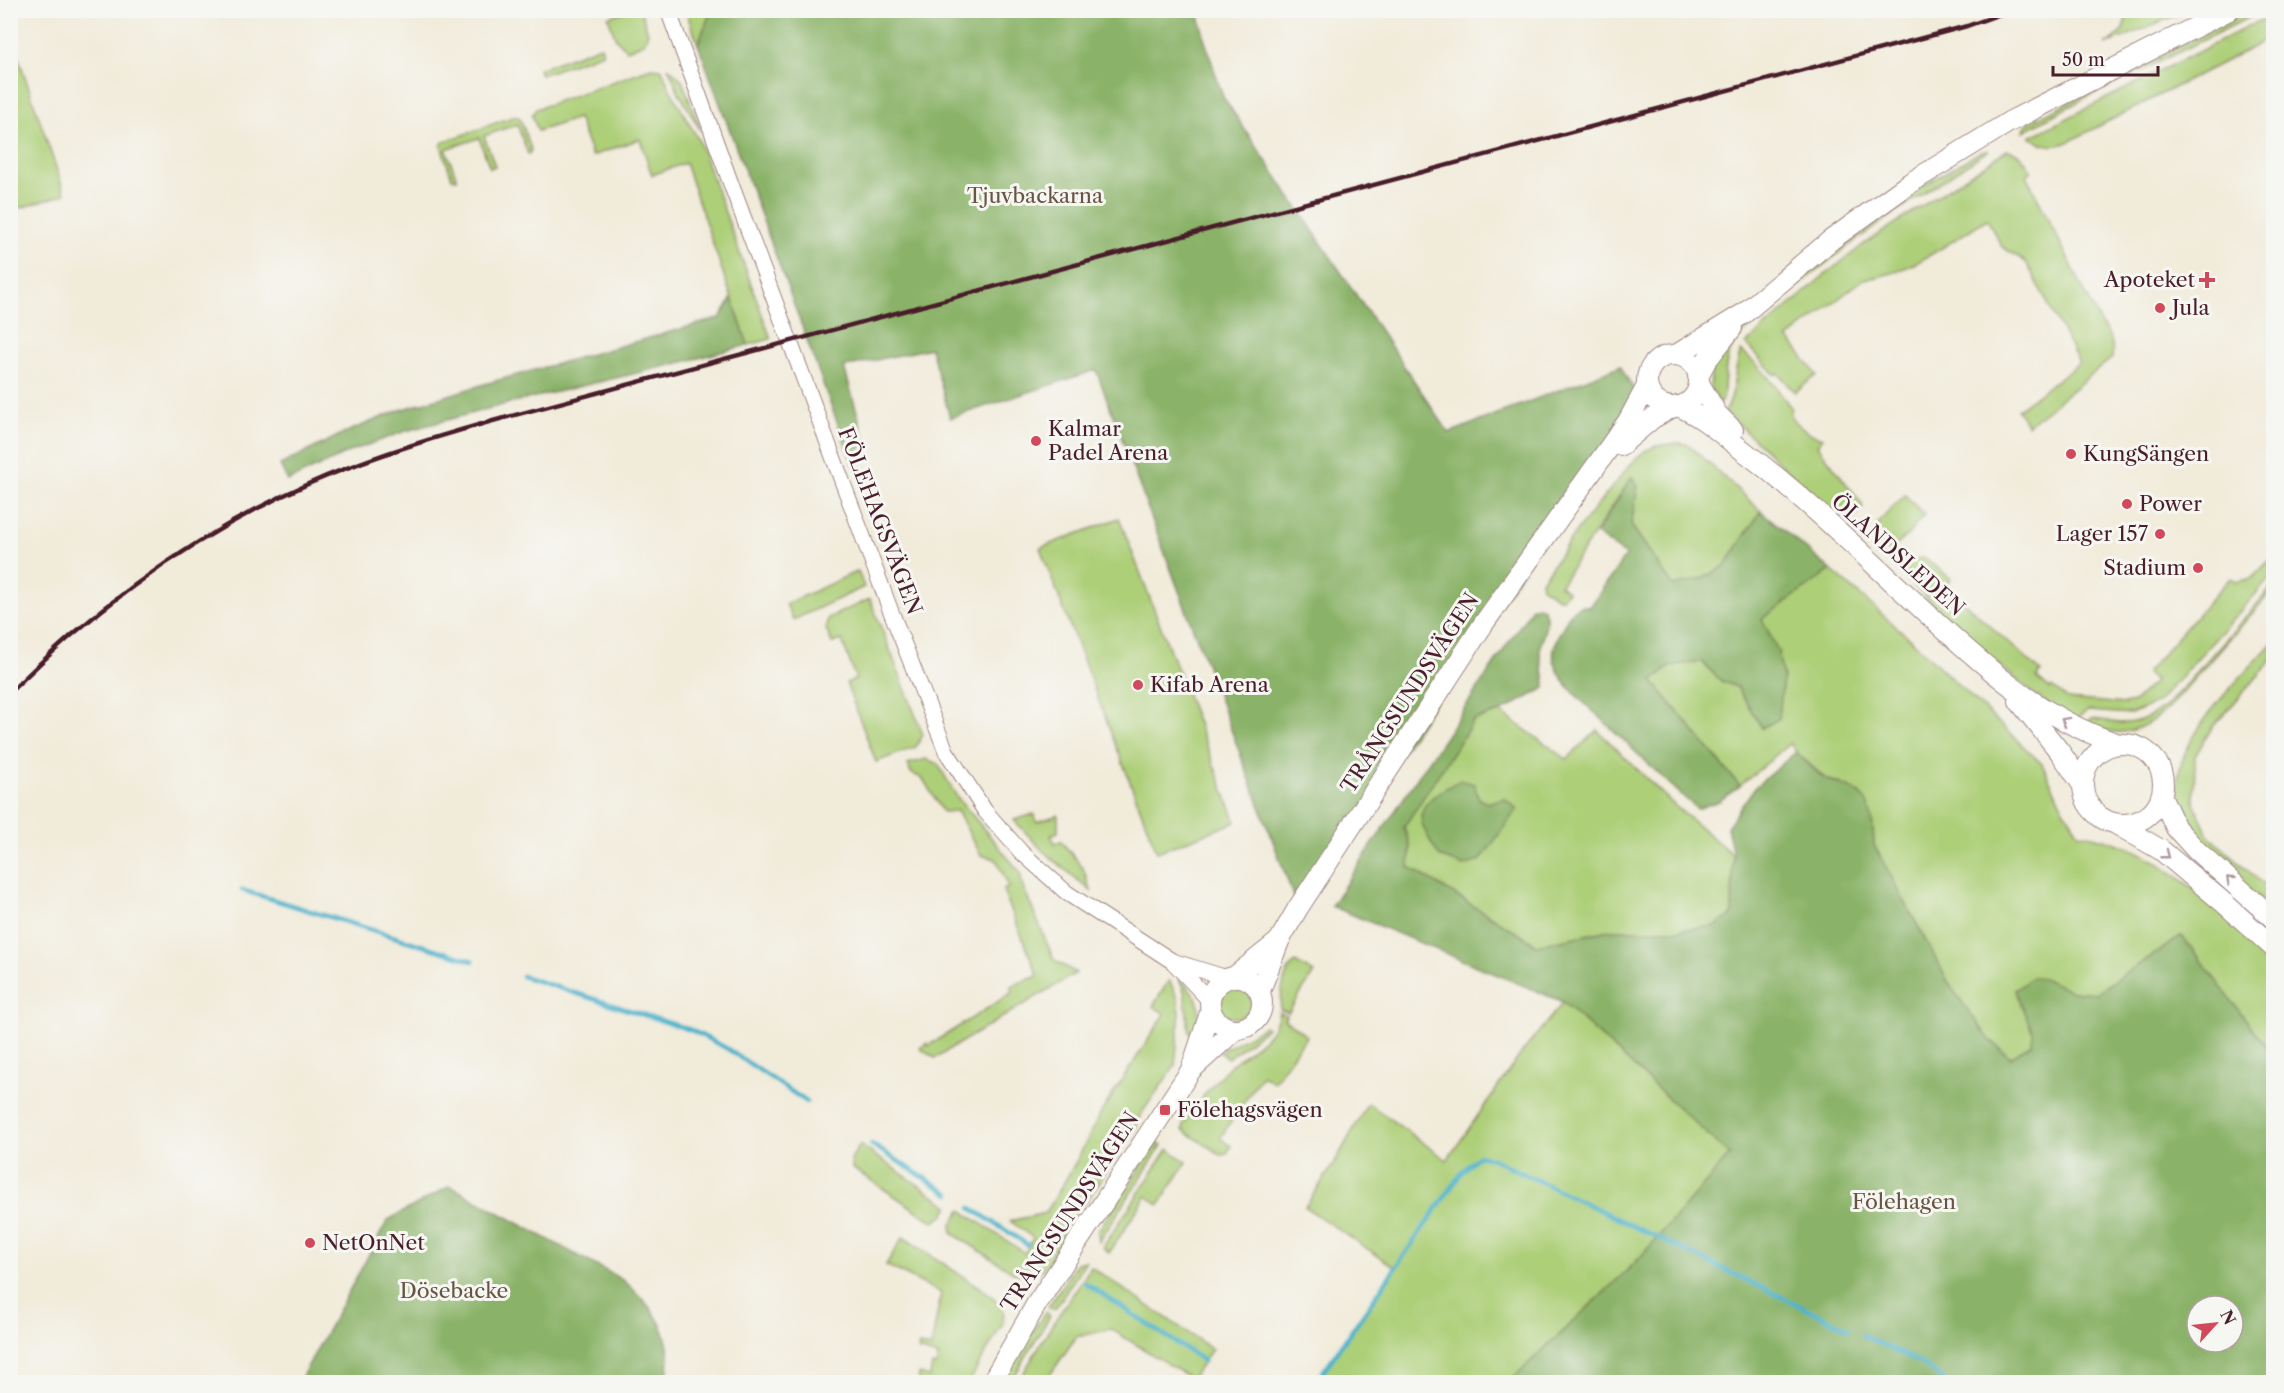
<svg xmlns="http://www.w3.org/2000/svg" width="2284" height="1393" font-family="'Libre Caslon Text',serif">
<rect width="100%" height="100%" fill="#f6f6f2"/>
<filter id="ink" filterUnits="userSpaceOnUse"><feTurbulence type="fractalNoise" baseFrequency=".0167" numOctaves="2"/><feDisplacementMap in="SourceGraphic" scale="12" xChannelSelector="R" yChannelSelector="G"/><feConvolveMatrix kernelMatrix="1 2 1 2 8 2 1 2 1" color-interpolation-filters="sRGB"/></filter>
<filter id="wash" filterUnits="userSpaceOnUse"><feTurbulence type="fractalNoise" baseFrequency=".008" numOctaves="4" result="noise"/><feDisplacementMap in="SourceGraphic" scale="24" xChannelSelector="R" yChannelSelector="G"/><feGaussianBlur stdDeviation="1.35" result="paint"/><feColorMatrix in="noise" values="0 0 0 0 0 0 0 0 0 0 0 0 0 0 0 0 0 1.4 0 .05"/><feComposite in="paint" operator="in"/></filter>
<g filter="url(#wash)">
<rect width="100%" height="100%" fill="#f1ebda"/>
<g fill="#adcf78" stroke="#7c7752" stroke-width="1.5" fill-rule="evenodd">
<polygon points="626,11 641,11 648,33 644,43 627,50 616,39 608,17"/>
<polygon points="686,11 711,11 698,44"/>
<path d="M 2124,11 L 2186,11 L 2105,45 C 2118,37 2130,27 2124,11 Z"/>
<polygon points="2248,11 2262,11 2083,99 2024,131 2026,124"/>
<path d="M 2273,14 L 2273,32 L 2255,46 L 2066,143 C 2052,148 2042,145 2030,137 Z"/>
<polygon points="11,36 65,194 11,211 10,211"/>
<polygon points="601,46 603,53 541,75 539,69"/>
<polygon points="668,67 682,80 701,131 679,93"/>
<polygon points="651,68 661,69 663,72 670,89 699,141 771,339 748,345 685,163 652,175 640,139 592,156 578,118 538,131 532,115 536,109"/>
<polygon points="515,116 520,118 531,149 530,153 528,154 517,124 484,136 495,166 490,168 479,138 446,149 457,179 452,178 441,146 443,142"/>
<path d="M 1989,150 C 1913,200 1837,249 1770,310 C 1758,322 1739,334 1731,349 C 1724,364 1725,383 1723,399 L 1719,404 L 1710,387 L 1712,366 L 1732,336 L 1844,242 L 1916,190 L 1981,151 Z"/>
<path d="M 2007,150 C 2021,152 2024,159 2031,171 L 2026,175 L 2102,326 C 2111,336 2114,344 2112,358 L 2028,425 L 2017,410 L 2079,363 L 2026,262 L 2002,247 L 1987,219 C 1948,243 1911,274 1864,279 L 1788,338 L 1817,375 L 1795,392 L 1778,373 L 1775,375 L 1746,344 L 1822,277 L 1864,244 Z"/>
<path d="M 1741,351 C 1762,366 1776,388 1792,409 L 1790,413 C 1795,427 1809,434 1823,438 L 1817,445 L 1862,504 L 1863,508 L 1854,516 L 1847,518 L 1833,513 L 1725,412 C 1736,395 1733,370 1741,351 Z"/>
<polygon points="1679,443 1689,445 1761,511 1725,566 1702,579 1673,586 1631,525 1638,486 1632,477 1560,585 1568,591 1562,598 1558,598 1542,587 1541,581 1579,528 1630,465 1645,451 1656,446"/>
<path d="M 1905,495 L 1924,515 C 1913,528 1895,556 1876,550 C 1865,529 1892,509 1905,495 Z"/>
<polygon points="1119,518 1236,822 1157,852 1040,548"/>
<path d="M 2274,556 L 2273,575 L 2158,702 L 2131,714 L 2088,711 L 2082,714 L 2076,722 C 2017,688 1959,627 1907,580 L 1906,573 L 1911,561 L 1924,557 L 1951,579 L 1946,586 L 2041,672 L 2037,678 L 2050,689 L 2052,687 L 2068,699 L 2125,704 L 2134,702 L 2155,681 L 2146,673 L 2230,578 L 2237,582 L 2252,578 Z"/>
<path d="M 1831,570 L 1907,636 L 2042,764 L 2063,808 L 2079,833 C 2103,838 2131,846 2153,860 C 2197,887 2235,926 2273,961 L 2273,1055 L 2182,936 L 2096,993 L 2071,991 L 2043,978 L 2033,977 L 2015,990 L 2033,1033 L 2032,1044 L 2010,1057 L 1989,1039 L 1951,987 L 1874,845 L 1873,829 L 1840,783 L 1826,779 L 1796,752 L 1790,743 L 1740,786 L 1652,681 L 1671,666 L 1701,661 L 1721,681 L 1737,687 L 1762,728 L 1778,651 L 1762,619 Z"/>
<polygon points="858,571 864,587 793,620 786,604"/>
<path d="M 2273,586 L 2273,590 L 2171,705 C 2156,720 2132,737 2110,731 C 2102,729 2094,725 2087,722 L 2091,719 C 2101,719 2111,723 2121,723 C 2140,724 2155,714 2169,703 Z"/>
<polygon points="870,599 923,735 916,747 876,762 846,683 856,679 842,640 832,643 826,629 828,618"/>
<path d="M 2273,642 L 2273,659 L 2211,729 L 2195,756 L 2194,802 L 2208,835 L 2273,893 L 2273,910 C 2248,887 2209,858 2190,831 C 2144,762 2231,690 2273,642 Z"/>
<path d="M 1500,712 L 1567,759 L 1597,730 L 1675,806 L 1733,855 L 1732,916 L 1716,926 L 1678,930 L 1610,930 L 1537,945 L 1409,867 L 1410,846 L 1403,827 L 1474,720 ZM 1475,793 L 1478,799 L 1487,803 L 1504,799 L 1495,838 L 1480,861 Z"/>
<polygon points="926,759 938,764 957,797 1020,872 1022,884 1054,960 1076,973 935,1058 920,1048 927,1043 928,1046 1013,992 1011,986 1038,976 1003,890 1009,887 997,861 993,858 981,855 957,811 943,812 923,779 911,773 908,764"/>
<polygon points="1034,814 1037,822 1058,815 1058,832 1051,835 1055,843 1061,841 1083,868 1091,891 1043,851 1014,820"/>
<path d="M 1295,962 L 1314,973 L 1288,1013 L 1280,1009 C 1282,993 1282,974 1295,962 Z"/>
<path d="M 1179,979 C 1203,999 1202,1008 1193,1036 L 1189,1032 L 1184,990 Z"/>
<polygon points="1169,980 1177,996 1180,1012 1175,1066 1141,1114 1137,1125 1042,1270 1029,1275 1016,1274 952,1233 952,1224 961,1210 1025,1253 1033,1238 1010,1221 1046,1213 1076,1162 1102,1111 1165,1014 1153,1006"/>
<circle cx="1235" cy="1002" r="16"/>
<polygon points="1563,1002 1730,1155 1635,1263 1509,1382 1316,1382 1396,1268 1305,1207 1335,1162 1368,1103 1447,1160 1520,1055"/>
<path d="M 1279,1012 L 1286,1016 L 1284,1019 L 1307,1036 L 1274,1082 L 1262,1075 L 1220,1138 L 1231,1146 L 1227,1154 L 1221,1155 L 1183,1130 L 1183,1125 C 1196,1105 1210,1086 1227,1069 C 1245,1051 1275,1039 1279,1012 Z"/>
<path d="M 1264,1026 L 1267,1028 L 1228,1058 L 1220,1052 C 1235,1042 1250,1037 1264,1026 Z"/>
<polygon points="1157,1143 1162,1145 1099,1242 1098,1231"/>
<polygon points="860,1145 949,1206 943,1216 934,1222 852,1168 851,1159"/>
<polygon points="1168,1149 1187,1162 1159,1205 1146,1196 1109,1253 1103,1247"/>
<polygon points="903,1237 991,1295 1004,1310 1003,1323 969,1382 918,1382 919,1374 930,1377 932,1365 936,1366 938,1356 918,1350 919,1345 931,1348 941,1293 886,1265"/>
<polygon points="1086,1261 1055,1309 1052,1309 1048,1307 1077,1263"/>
<polygon points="1091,1267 1212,1349 1192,1379 1111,1329 1076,1337 1045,1382 1018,1382 1052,1325"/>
<polygon points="1045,1312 1050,1316 1011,1382 1003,1382 1009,1369"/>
</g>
<g fill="#8ab268" stroke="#6a684a" stroke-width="1.5" fill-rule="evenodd">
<polygon points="711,11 1198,11 1205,41 1223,97 1449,433 1620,366 1638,397 1298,908 1096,370 950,418 931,348 844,367 865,440 853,465 698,44"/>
<polygon points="732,298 748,345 675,364 510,403 406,431 351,451 288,481 280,465 344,433 397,411 488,383 720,318"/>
<path d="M 1632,477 L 1638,486 L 1631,525 L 1673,586 L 1702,579 L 1725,566 L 1761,511 L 1831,570 L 1762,619 L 1778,651 L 1783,678 L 1779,719 L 1762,728 L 1737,687 L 1721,681 L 1701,661 L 1671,666 L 1652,681 L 1740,786 L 1719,801 L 1697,809 C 1666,781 1636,753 1606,723 C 1588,706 1560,685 1554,660 C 1551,647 1560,632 1566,621 C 1571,610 1578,603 1590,607 L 1626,555 L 1596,534 Z"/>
<path d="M 1538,606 L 1544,609 C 1550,625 1542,632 1540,648 C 1539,662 1546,674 1545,688 L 1500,712 L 1474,720 L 1404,827 L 1410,846 L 1409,867 L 1537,945 L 1610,930 L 1678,930 L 1715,926 L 1732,915 L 1733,855 L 1727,827 L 1755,787 L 1796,752 C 1805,760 1817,775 1828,780 C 1838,784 1849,786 1858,792 C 1873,803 1873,828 1874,845 L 1951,987 L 1989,1039 L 2010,1057 L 2032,1044 L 2033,1033 L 2015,990 L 2033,977 L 2043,978 L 2071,991 L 2096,993 L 2182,936 L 2273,1055 L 2273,1382 L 1509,1382 L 1635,1263 L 1730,1155 L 1563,1002 L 1331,906 L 1532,608 ZM 2197,1306 L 2233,1306 L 2233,1342 L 2197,1342 Z"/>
<path d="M 1461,780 L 1474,784 L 1479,799 L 1487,803 L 1504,798 L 1517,809 L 1480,861 L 1463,866 L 1439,856 C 1434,846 1424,834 1422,822 C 1416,802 1447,787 1461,780 Z"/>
<path d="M 450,1186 L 623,1280 C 655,1308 677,1336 666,1382 L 299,1382 L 388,1220 Z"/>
</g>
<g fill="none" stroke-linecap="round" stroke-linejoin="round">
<g stroke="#4db3cc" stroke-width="4.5">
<polyline points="242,890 473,961"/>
<polyline points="522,976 691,1030 726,1048 807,1102"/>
<polyline points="871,1144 950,1194"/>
<polyline points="971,1208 1028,1245"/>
<polyline points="1085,1283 1204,1361"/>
<polyline points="1862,1335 1922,1364 1947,1382"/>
<polyline points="1316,1382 1462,1172 1479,1155 1493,1159 1849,1329"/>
</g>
</g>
</g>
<g filter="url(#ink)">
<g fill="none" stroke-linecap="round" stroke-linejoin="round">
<g stroke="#9e8582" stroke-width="17">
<g id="minor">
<polyline points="668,10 731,184 890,609 946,751 985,811 1021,852 1067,893 1172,961 1227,978"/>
<polyline points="1174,963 1210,1001"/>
</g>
</g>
<g stroke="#9e8582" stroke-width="22">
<g id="major">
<polyline points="1676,355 1743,314 1831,240 1910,183 2009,122 2229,10"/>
<circle cx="1673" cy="381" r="26"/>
<polyline points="1698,376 1706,361 1732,328"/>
<polyline points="1699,383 1717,414 1733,430"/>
<path d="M 1678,406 C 1704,417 1722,435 1745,452 C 1811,502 1870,562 1932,618 C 1988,670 2044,720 2119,744"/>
<polyline points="1621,445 1653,418 1673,407"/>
<polyline points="2019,701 2060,752 2082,784"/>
<circle cx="2123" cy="784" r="40"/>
<polyline points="2162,797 2176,828 2197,851 2274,919"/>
<polyline points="2116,824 2161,850 2224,903 2274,948"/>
<circle cx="1236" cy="1003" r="26"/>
<polyline points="1234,977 1279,941"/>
<polyline points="1260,991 1279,941 1298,908 1484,623 1628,421 1647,386"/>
<polyline points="1193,1068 1236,1029"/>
<polyline points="992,1382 1036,1305 1191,1070 1211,1010"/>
</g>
</g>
<use href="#minor" stroke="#fff" stroke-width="15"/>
<use href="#major" stroke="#fff" stroke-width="20"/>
<path stroke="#4a1f2b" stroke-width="4.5" d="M 10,692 C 97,606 197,533 308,484 C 367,458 428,439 489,422 L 1967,26 L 2012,10"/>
</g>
<defs><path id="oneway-chevron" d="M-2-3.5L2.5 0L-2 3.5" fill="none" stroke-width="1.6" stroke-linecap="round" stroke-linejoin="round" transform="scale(1.5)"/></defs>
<g stroke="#ae9aa0">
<use href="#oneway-chevron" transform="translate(2065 721) rotate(-151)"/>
<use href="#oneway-chevron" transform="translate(2166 855) rotate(38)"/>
<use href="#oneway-chevron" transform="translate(2230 880) rotate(-138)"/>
</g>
</g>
<g fill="#d1495b" stroke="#f6f6f2" stroke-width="2">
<path d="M2204 271h6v6h6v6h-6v6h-6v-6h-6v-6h6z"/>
<circle cx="2160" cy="308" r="6"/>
<circle cx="1036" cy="441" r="6"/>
<circle cx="2071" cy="454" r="6"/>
<circle cx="2127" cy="504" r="6"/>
<circle cx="2160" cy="534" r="6"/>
<circle cx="2198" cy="568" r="6"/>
<circle cx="1138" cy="685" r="6"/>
<rect x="1159" y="1104" width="12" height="12" rx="3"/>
<circle cx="310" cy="1243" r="6"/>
</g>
<g text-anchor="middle" stroke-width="6" stroke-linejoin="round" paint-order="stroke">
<g font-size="21" fill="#685442" stroke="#f6f6f2">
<text x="1035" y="203">Tjuvbackarna</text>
<text x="1904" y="1209">Fölehagen</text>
<text x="454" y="1298">Dösebacke</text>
</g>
<g font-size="21" fill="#4a1f2b" stroke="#f6f6f2" text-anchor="start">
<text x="2195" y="287" text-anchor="end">Apoteket</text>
<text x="2172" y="315">Jula</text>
<text x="1048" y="436">Kalmar<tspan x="1048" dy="24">Padel Arena</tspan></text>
<text x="2083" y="461">KungSängen</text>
<text x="2139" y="511">Power</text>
<text x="2148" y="541" text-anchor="end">Lager 157</text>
<text x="2186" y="575" text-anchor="end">Stadium</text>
<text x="1150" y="692">Kifab Arena</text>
<text x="1177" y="1117">Fölehagsvägen</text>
<text x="322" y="1250">NetOnNet</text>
</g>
<g font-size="21" fill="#4a1f2b" stroke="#f6f6f2">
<text transform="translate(880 521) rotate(69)" y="7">FÖLEHAGSVÄGEN</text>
<text transform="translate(1898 555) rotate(42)" y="7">ÖLANDSLEDEN</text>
<text transform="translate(1410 693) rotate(-57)" y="7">TRÅNGSUNDSVÄGEN</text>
<text transform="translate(1070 1212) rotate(-57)" y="7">TRÅNGSUNDSVÄGEN</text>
</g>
</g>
<rect width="2284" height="1393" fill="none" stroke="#f6f6f2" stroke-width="36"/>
<g transform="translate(2215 1324) rotate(63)"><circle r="28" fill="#f6f6f2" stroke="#b1a0a2" stroke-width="1.5"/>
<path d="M0-4.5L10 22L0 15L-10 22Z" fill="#d1495b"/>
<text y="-9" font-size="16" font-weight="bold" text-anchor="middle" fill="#4a1f2b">N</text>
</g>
<path d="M2053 66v9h105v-9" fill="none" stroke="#4a1f2b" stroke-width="3"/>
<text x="2062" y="66" font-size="18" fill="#4a1f2b" stroke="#f6f6f2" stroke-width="4.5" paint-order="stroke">50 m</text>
</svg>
